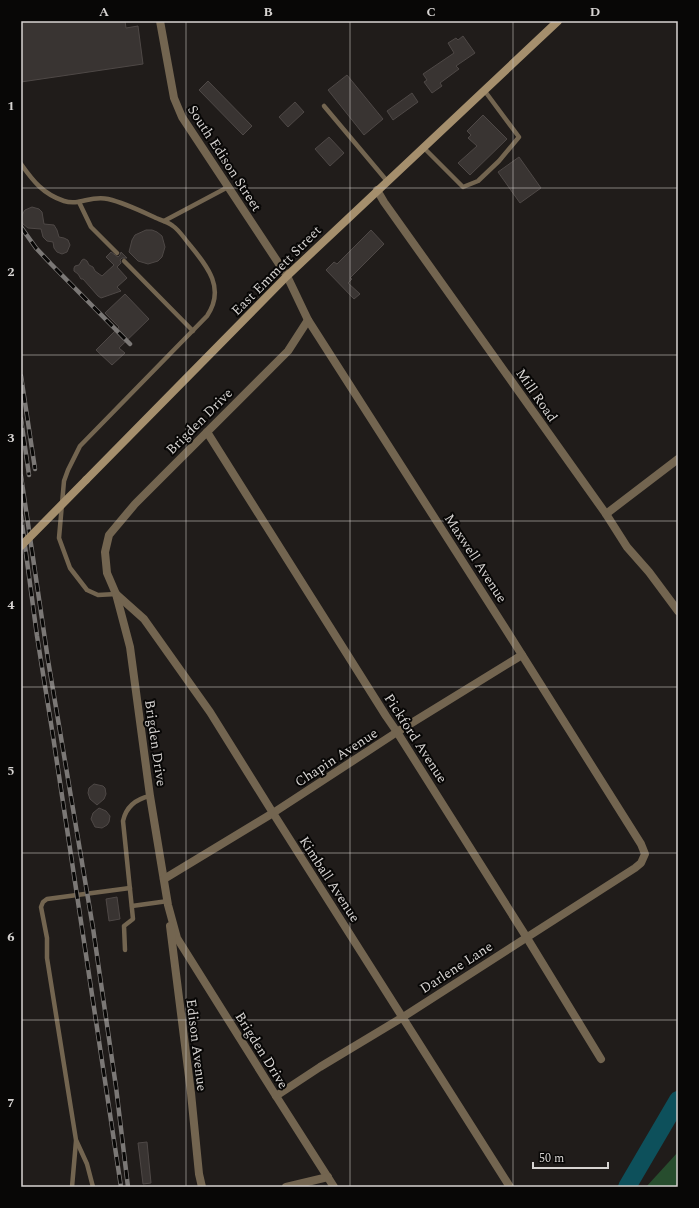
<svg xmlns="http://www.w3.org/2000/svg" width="699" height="1208" font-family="Spectral,serif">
<rect width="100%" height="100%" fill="#201c1a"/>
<polygon fill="#274d2e" points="678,1152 678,1187 646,1187"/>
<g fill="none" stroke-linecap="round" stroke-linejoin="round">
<polyline stroke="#0d505b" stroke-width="18" points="627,1187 678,1100"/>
</g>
<g fill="#393432" stroke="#4e4846">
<polygon points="21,21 125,21 126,28 138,26 143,64 21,82"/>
<polygon points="463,36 475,53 456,66 459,69 440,83 442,86 432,93 424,82 427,80 423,74 454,53 448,43 456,38 458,40"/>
<polygon points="347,75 383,119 364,135 328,90"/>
<polygon points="208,81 252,126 243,135 199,90"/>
<polygon points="412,93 418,102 393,120 387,111"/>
<polygon points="295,102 304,112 288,127 279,117"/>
<polygon points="483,115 507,139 470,175 458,163 477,146 468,138 471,135 467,131"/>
<polygon points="329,137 344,153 330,166 315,149"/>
<polygon points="519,157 541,188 520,203 498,172"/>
<polygon points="32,207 39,209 42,212 44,224 54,225 57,230 59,237 64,238 68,240 70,245 67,252 62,254 57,252 54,248 53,242 47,241 43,237 41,229 28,228 23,224 21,220 23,213 25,210"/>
<polygon points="146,230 152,230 157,232 162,236 165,247 162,257 158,261 148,264 138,261 129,252 132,240 135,235"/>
<polygon points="371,230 384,244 350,278 352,279 348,283 360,294 354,299 326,270 334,262 337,264"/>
<polygon points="111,252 118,257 120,255 121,252 127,258 122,258 120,260 121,263 117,267 127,278 117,287 121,291 101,298 98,296 83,279 81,279 78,274 74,271 74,268 75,266 79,265 82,260 84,259 87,261 89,265 93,267 95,271 102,276 114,265 106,257"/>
<polygon points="125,294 149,319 119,348 125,353 112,365 96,350 119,327 105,313"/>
<polygon points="94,784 103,786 105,788 106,794 104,799 97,805 90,799 88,793 89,788"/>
<polygon points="99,808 106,811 110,816 109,822 107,825 102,828 95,827 91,819 93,813"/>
<polygon points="117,897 120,919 109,921 106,899"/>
<polygon points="147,1142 151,1183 143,1184 138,1143"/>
</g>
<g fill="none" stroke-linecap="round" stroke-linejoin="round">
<g stroke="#736550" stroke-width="4.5">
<polyline points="324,106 387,181"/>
<polyline points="423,147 463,187 478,181 499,161 519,137 484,90"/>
<path d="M 21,164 C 33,181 43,194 64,201 C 80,206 90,195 108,199 C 125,203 141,211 156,218 C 161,220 168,222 173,226 C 179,230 184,238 189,244 C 207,266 226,288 207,316 L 80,446 L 68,470 L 64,481 L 59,538 L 70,568 L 87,590 L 98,595 L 116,594"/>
<polyline points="79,202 91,227 117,253"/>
<polyline points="164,221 228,187"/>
<polyline points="124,261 193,331"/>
<polyline points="132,906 168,901"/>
<path d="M 125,950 L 124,926 L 133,919 L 123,821 C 126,807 136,799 150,796"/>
<polyline points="72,1187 76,1141"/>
<polyline points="93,1187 87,1164 76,1140 47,958 47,938 41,907 43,902 47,899 130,888"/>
</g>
<g stroke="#736550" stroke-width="8">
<polyline points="160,21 174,98 182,117 287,276 308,320 505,628 641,844 645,854 641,863 635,868 403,1017 320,1067 276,1096"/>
<polyline points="377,190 384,202 606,514 627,547 649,572 678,611"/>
<polyline points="308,320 288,351 135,504 109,535 105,552 107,573 116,594 130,647 150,796 168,905 177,938 276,1096 334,1187"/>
<polyline points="207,432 386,716 397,732 527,938 601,1059"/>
<polyline points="606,514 678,459"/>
<polyline points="116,594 144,619 210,712 273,813 510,1187"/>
<polyline points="164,879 273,813 397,732 522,655"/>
<polyline points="170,926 191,1093 199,1174 202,1187"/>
<polyline points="286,1187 328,1177"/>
</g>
<polyline stroke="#a58f6d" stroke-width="8" points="86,480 287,276 558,21"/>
<g stroke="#7b7876" stroke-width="4.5">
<g id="rail">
<polyline points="21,227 36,248 51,264 130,344"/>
<polyline points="21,376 35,469"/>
<polyline points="21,419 29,475"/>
<polyline points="21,476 48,660 93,928 116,1087 128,1187"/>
<polyline points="21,516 37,636 53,736 121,1187"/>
</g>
</g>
<use href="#rail" stroke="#080706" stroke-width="3" stroke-dasharray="9" stroke-linecap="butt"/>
<polyline stroke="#a58f6d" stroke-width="8" points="21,546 86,480"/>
</g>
<path fill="none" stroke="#d7d4d2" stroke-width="1" stroke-opacity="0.55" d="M 186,21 L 186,1187M 350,21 L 350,1187M 513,21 L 513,1187M 21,188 L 678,188M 21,355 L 678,355M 21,521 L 678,521M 21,687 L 678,687M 21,853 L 678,853M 21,1020 L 678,1020"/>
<g text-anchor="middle" stroke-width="4" stroke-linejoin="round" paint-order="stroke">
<g font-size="14" fill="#d7d4d2" stroke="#080706">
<text transform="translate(225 158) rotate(57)" y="5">South Edison Street</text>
<text transform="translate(276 270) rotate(-45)" y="5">East Emmett Street</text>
<text transform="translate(537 395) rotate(55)" y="5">Mill Road</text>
<text transform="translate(199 421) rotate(-45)" y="5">Brigden Drive</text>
<text transform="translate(476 558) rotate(57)" y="5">Maxwell Avenue</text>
<text transform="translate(416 738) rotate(57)" y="5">Pickford Avenue</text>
<text transform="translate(156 743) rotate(82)" y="5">Brigden Drive</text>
<text transform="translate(336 757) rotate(-33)" y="5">Chapin Avenue</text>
<text transform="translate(330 879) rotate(57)" y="5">Kimball Avenue</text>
<text transform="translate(456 967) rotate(-33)" y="5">Darlene Lane</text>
<text transform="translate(197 1045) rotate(83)" y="5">Edison Avenue</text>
<text transform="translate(262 1050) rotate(58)" y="5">Brigden Drive</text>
</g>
</g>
<rect width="699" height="1208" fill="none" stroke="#080706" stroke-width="44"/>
<path d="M533 1162v6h75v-6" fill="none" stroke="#d7d4d2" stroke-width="2"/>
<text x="539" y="1162" font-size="12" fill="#d7d4d2" stroke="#080706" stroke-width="3" paint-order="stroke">50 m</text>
<rect x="22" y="22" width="655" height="1164" fill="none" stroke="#d7d4d2" stroke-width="1.5"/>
<g font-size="13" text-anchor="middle" font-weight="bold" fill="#d7d4d2">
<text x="104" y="16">A</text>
<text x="268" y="16">B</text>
<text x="431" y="16">C</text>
<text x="595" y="16">D</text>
<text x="11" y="110">1</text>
<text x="11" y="276">2</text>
<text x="11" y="442">3</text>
<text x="11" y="609">4</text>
<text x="11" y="775">5</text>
<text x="11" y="941">6</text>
<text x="11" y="1107">7</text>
</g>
</svg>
